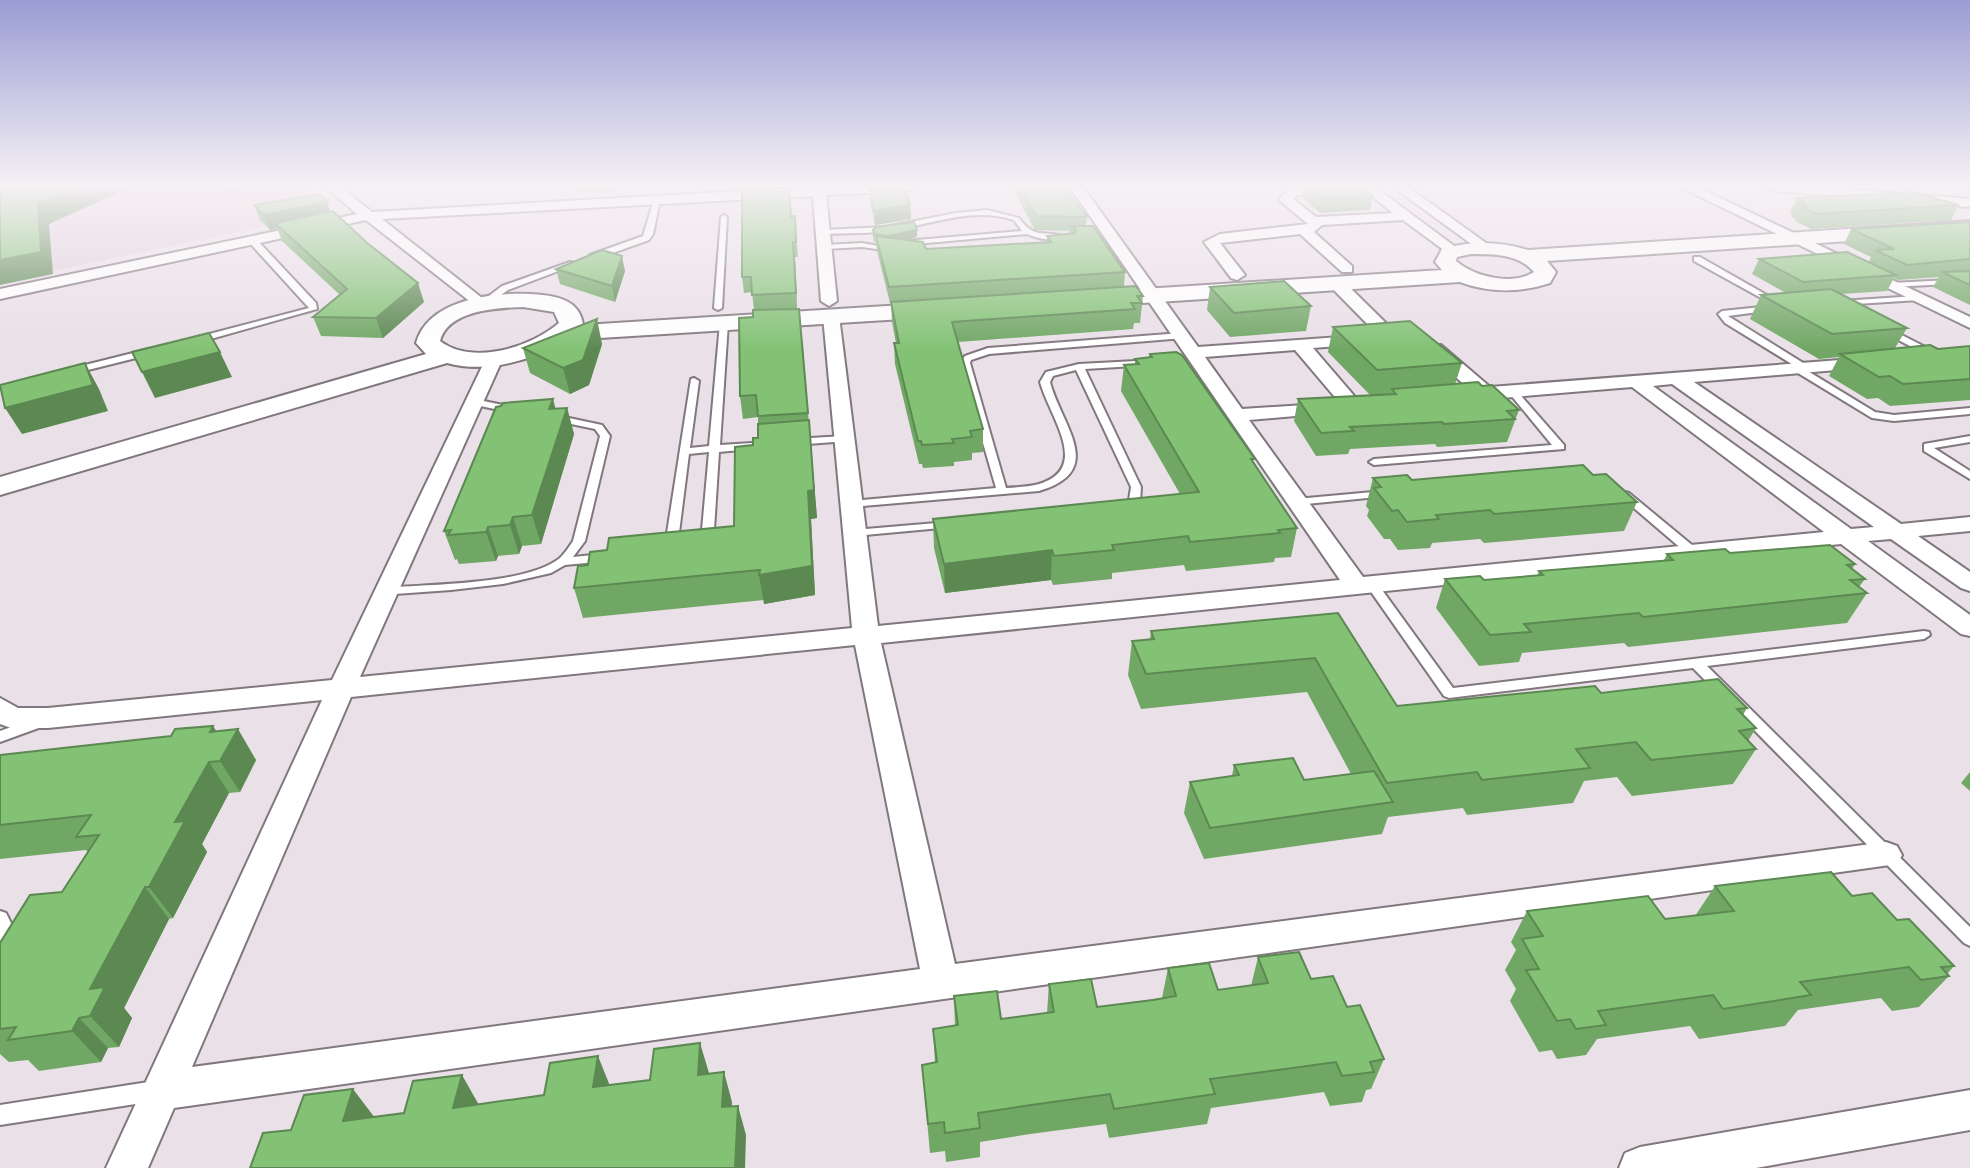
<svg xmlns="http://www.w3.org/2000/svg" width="1970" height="1168" font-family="Rubik,sans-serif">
<rect width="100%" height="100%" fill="#eae0e8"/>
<polygon fill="#e2d1dd" points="21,187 306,187 334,212 0,282"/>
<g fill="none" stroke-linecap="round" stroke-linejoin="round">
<g stroke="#81777e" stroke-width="4">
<g id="lane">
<polygon points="657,198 660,200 653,234 649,240 596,259 590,259 590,255 643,236 654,200"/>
<path d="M 987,210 L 1019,218 C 1035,241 1046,229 1066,237 C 1055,242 1038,239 1027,234 L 905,245 L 901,243 L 905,241 L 1022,231 L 1014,220 C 974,207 935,223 895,230 C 871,234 847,233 823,234 L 819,232 L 823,230 L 885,227 L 956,213 Z"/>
<polygon points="724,215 727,217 722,308 718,310 714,308 721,217"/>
<polygon points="249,238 255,238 316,303 317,309 200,342 194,342 194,338 309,308 249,242"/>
<polygon points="862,243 895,249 891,251 862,247 825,249 821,247 825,245"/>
<polygon points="1694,257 1700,257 1779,302 1772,304 1694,261"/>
<polygon points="570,262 577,264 508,290 484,307 477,305 502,286"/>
<polygon points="1970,279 1970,283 1891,287 1887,285 1891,283"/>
<polygon points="1916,296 1919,296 1919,300 1841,305 1837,303 1841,301"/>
<polygon points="1771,306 1774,306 1774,310 1728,316 1808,366 1810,368 1806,370 1875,412 1894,415 1970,408 1970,414 1894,421 1872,418 1793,370 1791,368 1795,366 1725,323 1718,314 1722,311"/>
<polygon points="724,320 728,323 720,445 752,443 757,446 752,449 719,452 714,530 706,543 702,544 696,541 702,530 709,452 689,454 679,533 673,536 667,533 691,379 694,378 699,381 690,448 709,446 720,323"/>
<polygon points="1888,328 1933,351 1934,353 1927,355 1885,333 1885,329"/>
<path d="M 1181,333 L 1185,336 L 1184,338 L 989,354 L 971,360 L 970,363 L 1006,488 C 1017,487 1029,487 1039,484 C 1092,468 1049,416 1040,382 L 1046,372 L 1079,364 L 1155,360 L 1157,362 L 1152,365 L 1085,369 L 1141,487 L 1140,502 L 1127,510 L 1119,510 L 1117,508 L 1129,500 L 1131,487 L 1076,370 L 1053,376 L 1050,382 C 1061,425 1108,471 1039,491 L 851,507 L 845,504 L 851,501 L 996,488 L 960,363 L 965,356 L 988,348 Z"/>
<polygon points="149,349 152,350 152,354 72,374 67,371 69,369"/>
<polygon points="1513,389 1516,390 1564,445 1564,449 1374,465 1369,462 1374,459 1552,445 1510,394 1510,390"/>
<polygon points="474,399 513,407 518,410 513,413 471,404 471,400"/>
<path d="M 555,415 L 602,425 L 610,436 L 585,541 L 573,557 L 603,554 L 607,555 L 609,558 L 607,561 L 565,565 L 551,573 L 503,584 L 451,590 L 381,595 L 379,592 L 385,588 C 428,584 527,585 560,558 C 565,553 569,547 573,541 L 600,436 L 595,429 L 552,420 L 550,418 Z"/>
<polygon points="844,436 848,437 848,441 794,445 789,442 794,439"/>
<polygon points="1970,436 1970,442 1934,448 1970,471 1970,479 1924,451 1924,444"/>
<polygon points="1384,491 1388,492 1389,494 1388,496 1296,505 1290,502 1296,499"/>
<polygon points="1625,492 1629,493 1698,550 1700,553 1698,556 1690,556 1621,497 1620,495 1621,493"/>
<polygon points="948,522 954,525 952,527 854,536 848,533 854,530"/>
<polygon points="1373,582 1377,583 1453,688 1924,631 1929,632 1930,635 1924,639 1707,666 1970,927 1970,946 1964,943 1693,668 1449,698 1444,696 1367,586"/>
<polygon points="39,717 44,718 46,722 44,726 0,742 0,731"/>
<polygon points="0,911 6,913 12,925 6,939 0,942"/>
<polygon points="155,1081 162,1084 165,1091 162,1098 155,1101 0,1125 0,1105"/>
</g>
</g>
<g stroke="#81777e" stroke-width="4">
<g id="street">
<polygon points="326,187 340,187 372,212 813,187 915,187 908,191 826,195 837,301 829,306 821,301 813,196 382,219 487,302 487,308 481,310 366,220 0,299 0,289 357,214"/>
<path d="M 1070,187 L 1083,187 L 1198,347 L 1368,335 L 1371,339 L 1368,343 L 1362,344 L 1313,348 L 1362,405 L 1352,411 L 1345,409 L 1295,350 L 1205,357 L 1242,409 L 1336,403 L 1339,407 L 1329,413 L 1249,420 L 1363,577 L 1824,532 L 1632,387 L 1466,401 L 1456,395 L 1459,391 L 1469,389 L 1429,353 L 1426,349 L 1429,345 L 1441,345 L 1490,387 L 1866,358 L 1875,363 L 1872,367 L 1694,382 L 1901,524 L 1970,517 L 1970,531 L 1918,536 L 1970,572 L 1970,591 L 1961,588 L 1891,539 L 1868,541 L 1970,615 L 1970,636 L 1961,634 L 1841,544 L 881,643 L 955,964 L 1886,842 L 1897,846 L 1902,855 L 1897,864 L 174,1108 L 148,1168 L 106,1168 L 322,700 L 48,728 L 11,728 L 0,724 L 0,698 L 18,708 L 48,708 L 332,680 L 488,354 L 494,353 L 503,358 L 360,677 L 852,628 L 823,316 L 831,311 L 839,316 L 878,626 L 1340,580 ZM 1672,384 L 1874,527 L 1851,529 L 1653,386 ZM 855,645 L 920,969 L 192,1067 L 351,697 Z"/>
<polygon points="1340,187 1334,191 1297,195 1293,199 1316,217 1393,213 1360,187 1375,187 1461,251 1459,254 1449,254 1403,220 1322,225 1314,232 1352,266 1352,272 1342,272 1300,234 1220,243 1245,275 1237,280 1231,278 1204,242 1220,234 1308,224 1279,200 1288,188"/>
<polygon points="1393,187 1408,187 1493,248 1486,252 1481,251"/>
<polygon points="1680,187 1697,187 1970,317 1970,328"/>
<polygon points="1767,187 1821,187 1970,199 1970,207 1774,191"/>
<polygon points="1336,278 1342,280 1396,333 1399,337 1396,341 1384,341 1330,286 1328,283"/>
<polygon points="1970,1090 1970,1130 1756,1168 1619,1168 1625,1153 1640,1147"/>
</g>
</g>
<g stroke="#81777e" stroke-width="4">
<g id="secondary">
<path d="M 1970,221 L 1970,233 L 1547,261 L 1556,272 L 1550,283 C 1519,293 1490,293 1460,282 L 1097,306 L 1086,299 L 1097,292 L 1442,270 L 1435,262 L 1442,249 C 1472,241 1498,241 1528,250 ZM 1471,254 C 1494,254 1519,254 1534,272 C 1512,286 1475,277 1456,261 L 1457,257 Z"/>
<path d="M 530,294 C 552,295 580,298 583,325 L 935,303 L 946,310 L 935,317 L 568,340 C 533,360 487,374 447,363 L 0,495 L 0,477 L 426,354 L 416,343 C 428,300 491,292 530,294 ZM 523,307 L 554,312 L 559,323 C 531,347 473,366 440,341 C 448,310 497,308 523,307 Z"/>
</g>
</g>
<use href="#lane" fill="#fff" fill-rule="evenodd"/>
<use href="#street" fill="#fff" fill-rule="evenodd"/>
<use href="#secondary" fill="#fff" fill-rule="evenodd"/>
</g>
<g fill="#71a765">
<polygon points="576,187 617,187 615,192 577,193"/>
<polygon points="870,187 910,205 911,219 875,225 870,200"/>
<polygon points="1015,187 1064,187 1087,217 1086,226 1125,272 1124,287 1143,296 1140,323 1134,323 1133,329 958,342 983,429 983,452 972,453 972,460 954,462 954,466 923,468 922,464 919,464 895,364 894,343 896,343 892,322 891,303 890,303 877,251 876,242 874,242 873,237 873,230 917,230 917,237 905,240 926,249 1047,243 1047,236 1070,233 1070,231 1035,230 1015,193"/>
<polygon points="1304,187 1361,187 1373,196 1370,210 1320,213 1302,197"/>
<polygon points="1797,198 1959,205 1951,220 1811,229 1795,221 1796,219 1791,217 1792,213 1790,212"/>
<polygon points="254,205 330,212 424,302 383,338 321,336 313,317 340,295 282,241 277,228 270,230 260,220"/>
<polygon points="792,216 795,216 796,231 798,257 795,257 797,309 787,309 801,330 817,518 811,519 815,595 764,604 764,600 583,618 574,588 588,565 607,550 734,526 753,445 758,438 758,417 743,419 740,396 754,310 752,292 744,293 742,277"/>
<polygon points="1970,222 1970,305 1933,287 1939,277 1898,280 1894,278 1887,291 1841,294 1907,328 1895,348 1938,349 1970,346 1970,400 1890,406 1878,398 1867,399 1829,376 1839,357 1819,359 1750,319 1761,295 1786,293 1752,274 1759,259 1869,262 1871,257 1844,244 1851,229"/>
<polygon points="556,269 625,271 615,302 560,284"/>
<polygon points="1210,287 1311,306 1306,331 1230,337 1207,310"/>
<polygon points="1333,327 1462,363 1455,384 1482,386 1519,410 1507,442 1437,447 1435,444 1350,449 1348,454 1316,456 1294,421 1298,399 1370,395 1328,352"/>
<polygon points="602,344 589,385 570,394 530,373 523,348"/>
<polygon points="1150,354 1254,463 1297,528 1291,557 1275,558 1274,562 1186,571 1184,565 1112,573 1112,579 1053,585 1051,580 945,593 934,548 933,519 1180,494 1121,391 1124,365 1135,364 1135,359 1149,357"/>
<polygon points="567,408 574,434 541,544 522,546 519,554 498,556 496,561 459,564 457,559 455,560 444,531 555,409"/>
<polygon points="1593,475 1637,502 1624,531 1484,543 1480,539 1432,543 1430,548 1398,550 1390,539 1384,539 1367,516 1369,510 1366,506 1373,478 1412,480"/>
<polygon points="1730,553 1855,564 1852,569 1865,579 1859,587 1867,593 1847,623 1628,647 1624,643 1522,653 1519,662 1479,666 1436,608 1445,579 1484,580 1537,576 1539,571 1664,560 1667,554"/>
<polygon points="1338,613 1397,706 1601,693 1747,708 1743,715 1756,728 1748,741 1756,749 1733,784 1632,796 1617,777 1584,781 1573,803 1467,815 1463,808 1388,817 1382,834 1204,859 1184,813 1190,782 1232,776 1234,765 1304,780 1351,774 1307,692 1141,709 1128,675 1132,641 1150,639 1151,631"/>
<polygon points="216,731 256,760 240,792 229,793 202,844 207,852 173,918 169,919 124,1008 132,1018 119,1047 108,1048 101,1062 39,1071 28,1060 9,1062 0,1054 0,943 62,892 88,852 86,850 0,859 0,755"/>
<polygon points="1970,772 1970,791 1961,783"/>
<polygon points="1715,886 1852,896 1897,920 1954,966 1947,974 1949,976 1919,1007 1892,1011 1881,998 1798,1010 1785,1026 1699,1039 1690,1026 1597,1039 1586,1055 1557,1059 1552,1050 1539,1052 1510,1001 1516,989 1505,970 1516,950 1511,942 1527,911 1665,919 1695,916"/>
<polygon points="1258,957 1311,979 1347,1007 1384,1059 1371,1089 1366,1090 1362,1102 1330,1106 1324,1092 1211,1108 1207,1124 1109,1138 1106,1124 1030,1134 980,1142 980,1157 946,1162 945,1151 930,1153 922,1065 935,1063 933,1029 955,1026 954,996 1001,1019 1047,1013 1049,984 1097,1007 1162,998 1168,968 1218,990 1251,986"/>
</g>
<g fill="#5c8852">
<polygon points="77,187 131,187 49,224 53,274 0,285 0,260 38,204"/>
<polygon points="225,187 242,187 228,194"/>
<polygon points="327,202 332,217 275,223 277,228 270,230 264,215"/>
<polygon points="910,205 911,219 875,225 874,211"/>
<polygon points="917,230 917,237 888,243 888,236"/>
<polygon points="793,242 795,257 797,309 796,293"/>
<polygon points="622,256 625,271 615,302 612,286"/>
<polygon points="418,283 424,302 383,338 376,318"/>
<polygon points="597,319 602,344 589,385 570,394 563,368"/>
<polygon points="220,352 232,377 155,398 142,372"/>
<polygon points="85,363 99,389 108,411 22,434 5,408"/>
<polygon points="553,399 560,426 549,409"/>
<polygon points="567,408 574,434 541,544 532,515"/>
<polygon points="809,420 817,518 811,519 815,595 764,604 759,575"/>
<polygon points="513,517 522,546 519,554 510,525"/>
<polygon points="488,527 498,556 496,561 486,532"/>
<polygon points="1052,550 1051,580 945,593 944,564"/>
<polygon points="213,726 227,748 238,729 256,760 240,792 220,761 210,732"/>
<polygon points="209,762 229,793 202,844 207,852 173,918 149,887 175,822"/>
<polygon points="145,887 169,919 124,1008 132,1018 119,1047 90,1016 90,989"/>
<polygon points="79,1018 108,1048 101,1062 72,1031"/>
<polygon points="700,1043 709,1073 698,1075"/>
<polygon points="598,1056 610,1086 593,1087"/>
<polygon points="724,1072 732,1102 731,1137 722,1107"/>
<polygon points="462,1075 479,1105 453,1108"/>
<polygon points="353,1089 375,1118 343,1121"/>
<polygon points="738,1106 746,1135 745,1168 735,1168"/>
</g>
<g fill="#83c275" stroke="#5c8852" stroke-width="2">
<polygon points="0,187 77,187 38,204 41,252 0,260"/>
<polygon points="773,187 777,192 789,191 791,217 795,216 796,242 793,242 796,293 752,295 751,277 742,277 742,188"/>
<polygon points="870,187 904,187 910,205 874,211"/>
<polygon points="1019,187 1064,187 1087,217 1036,216"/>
<polygon points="1309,187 1361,187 1373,196 1323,199"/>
<polygon points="1912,192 1959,205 1818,214 1802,207 1807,207 1797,202 1805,202 1797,198"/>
<polygon points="320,194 327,202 264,215 254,205"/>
<polygon points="333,211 366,242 418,283 376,318 313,317 347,289 275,223"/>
<polygon points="914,222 917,230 888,236 874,234 873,230 876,227"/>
<polygon points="1970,222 1970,259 1907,265 1875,250 1894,249 1851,229"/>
<polygon points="1071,226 1093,226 1125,272 889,287 876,236 923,242 926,249 1051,242 1047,236 1075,233 1076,229"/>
<polygon points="602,250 622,256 612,286 556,269"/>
<polygon points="1847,252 1896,275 1803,282 1759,259"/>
<polygon points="1970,271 1970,285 1942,272"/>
<polygon points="1284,281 1311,306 1234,313 1210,287"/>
<polygon points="1136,286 1143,296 1137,296 1142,303 1131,303 1135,309 952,322 983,429 970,431 972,437 952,439 954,443 922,445 921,441 918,441 894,343 899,343 891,302"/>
<polygon points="1831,289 1907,328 1832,334 1761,295"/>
<polygon points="799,309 808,413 758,416 756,395 740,396 739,318 753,317 753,310"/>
<polygon points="597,319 583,360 563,368 523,348"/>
<polygon points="1410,321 1462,363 1377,370 1333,327"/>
<polygon points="209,333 220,352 142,372 132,352"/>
<polygon points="1930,345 1938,349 1970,346 1970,379 1903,384 1890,376 1879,377 1840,354"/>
<polygon points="1176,352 1182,355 1255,459 1251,459 1297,528 1278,530 1280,533 1190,542 1188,536 1112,545 1114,550 1054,556 1052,550 944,564 933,519 1199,492 1124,365 1139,364 1135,359 1152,357 1150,354"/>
<polygon points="85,363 93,385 5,408 0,385"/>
<polygon points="1478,382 1482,386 1492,385 1519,410 1507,411 1515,419 1444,424 1442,422 1350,427 1354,431 1321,433 1298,399 1396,394 1392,389"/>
<polygon points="553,399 549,409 567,408 532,515 513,517 510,525 488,527 486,532 448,535 451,530 444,531 496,407 501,406 503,403"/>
<polygon points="809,420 814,490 808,491 812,566 759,575 760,570 574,588 578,566 588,565 590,552 607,550 609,538 734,526 735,447 753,445 753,438 758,438 758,424"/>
<polygon points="1583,465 1593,475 1606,474 1637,502 1494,514 1490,510 1436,515 1439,519 1407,522 1398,510 1392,511 1374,488 1381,487 1373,478 1407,475 1412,480"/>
<polygon points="1830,545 1855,564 1847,565 1865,579 1850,580 1867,593 1643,617 1639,613 1524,624 1531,632 1490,635 1445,579 1480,576 1484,580 1543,575 1539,571 1673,560 1667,554 1725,549 1730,553"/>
<polygon points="1338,613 1397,706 1595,686 1601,693 1718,679 1747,708 1737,709 1756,728 1739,731 1756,749 1651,760 1636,742 1576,749 1590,768 1482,780 1477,772 1387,783 1315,658 1146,674 1132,641 1154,639 1151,631"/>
<polygon points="213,726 210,732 238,729 220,761 209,762 175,822 185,821 149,887 145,887 90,989 105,987 90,1016 79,1018 72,1031 8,1040 16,1027 0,1029 0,943 30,895 62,892 99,835 76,837 91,815 0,825 0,755 171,736 175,729"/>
<polygon points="1293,758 1304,780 1374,771 1393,802 1210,828 1190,782 1239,775 1234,765"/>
<polygon points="1831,872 1852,896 1872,893 1897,920 1909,919 1954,966 1941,967 1949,976 1921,980 1909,967 1800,982 1811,995 1723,1009 1713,995 1598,1011 1606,1025 1576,1029 1570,1019 1557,1021 1526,970 1539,969 1522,939 1543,936 1527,911 1648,896 1665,919 1734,911 1715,886"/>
<polygon points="1299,952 1311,979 1333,976 1347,1007 1360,1005 1384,1059 1370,1062 1374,1072 1342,1076 1336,1062 1210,1079 1215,1094 1114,1109 1110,1094 1031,1105 978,1113 980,1128 945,1133 944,1122 928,1124 922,1065 937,1062 933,1029 958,1025 954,996 997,991 1001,1019 1054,1012 1049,984 1091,979 1097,1007 1153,1000 1176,996 1168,968 1209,963 1218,990 1268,983 1258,957"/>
<polygon points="700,1043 698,1075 724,1072 722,1107 738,1106 735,1168 250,1168 263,1133 291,1130 304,1095 353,1089 343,1121 404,1113 413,1081 462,1075 453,1108 544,1095 550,1063 598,1056 593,1087 650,1080 654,1049"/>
</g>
<linearGradient id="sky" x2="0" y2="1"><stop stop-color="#999cd3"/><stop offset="0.53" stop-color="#f6f1f5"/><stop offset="1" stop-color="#f6f1f5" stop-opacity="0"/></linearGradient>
<rect width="1970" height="350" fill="url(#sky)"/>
</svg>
